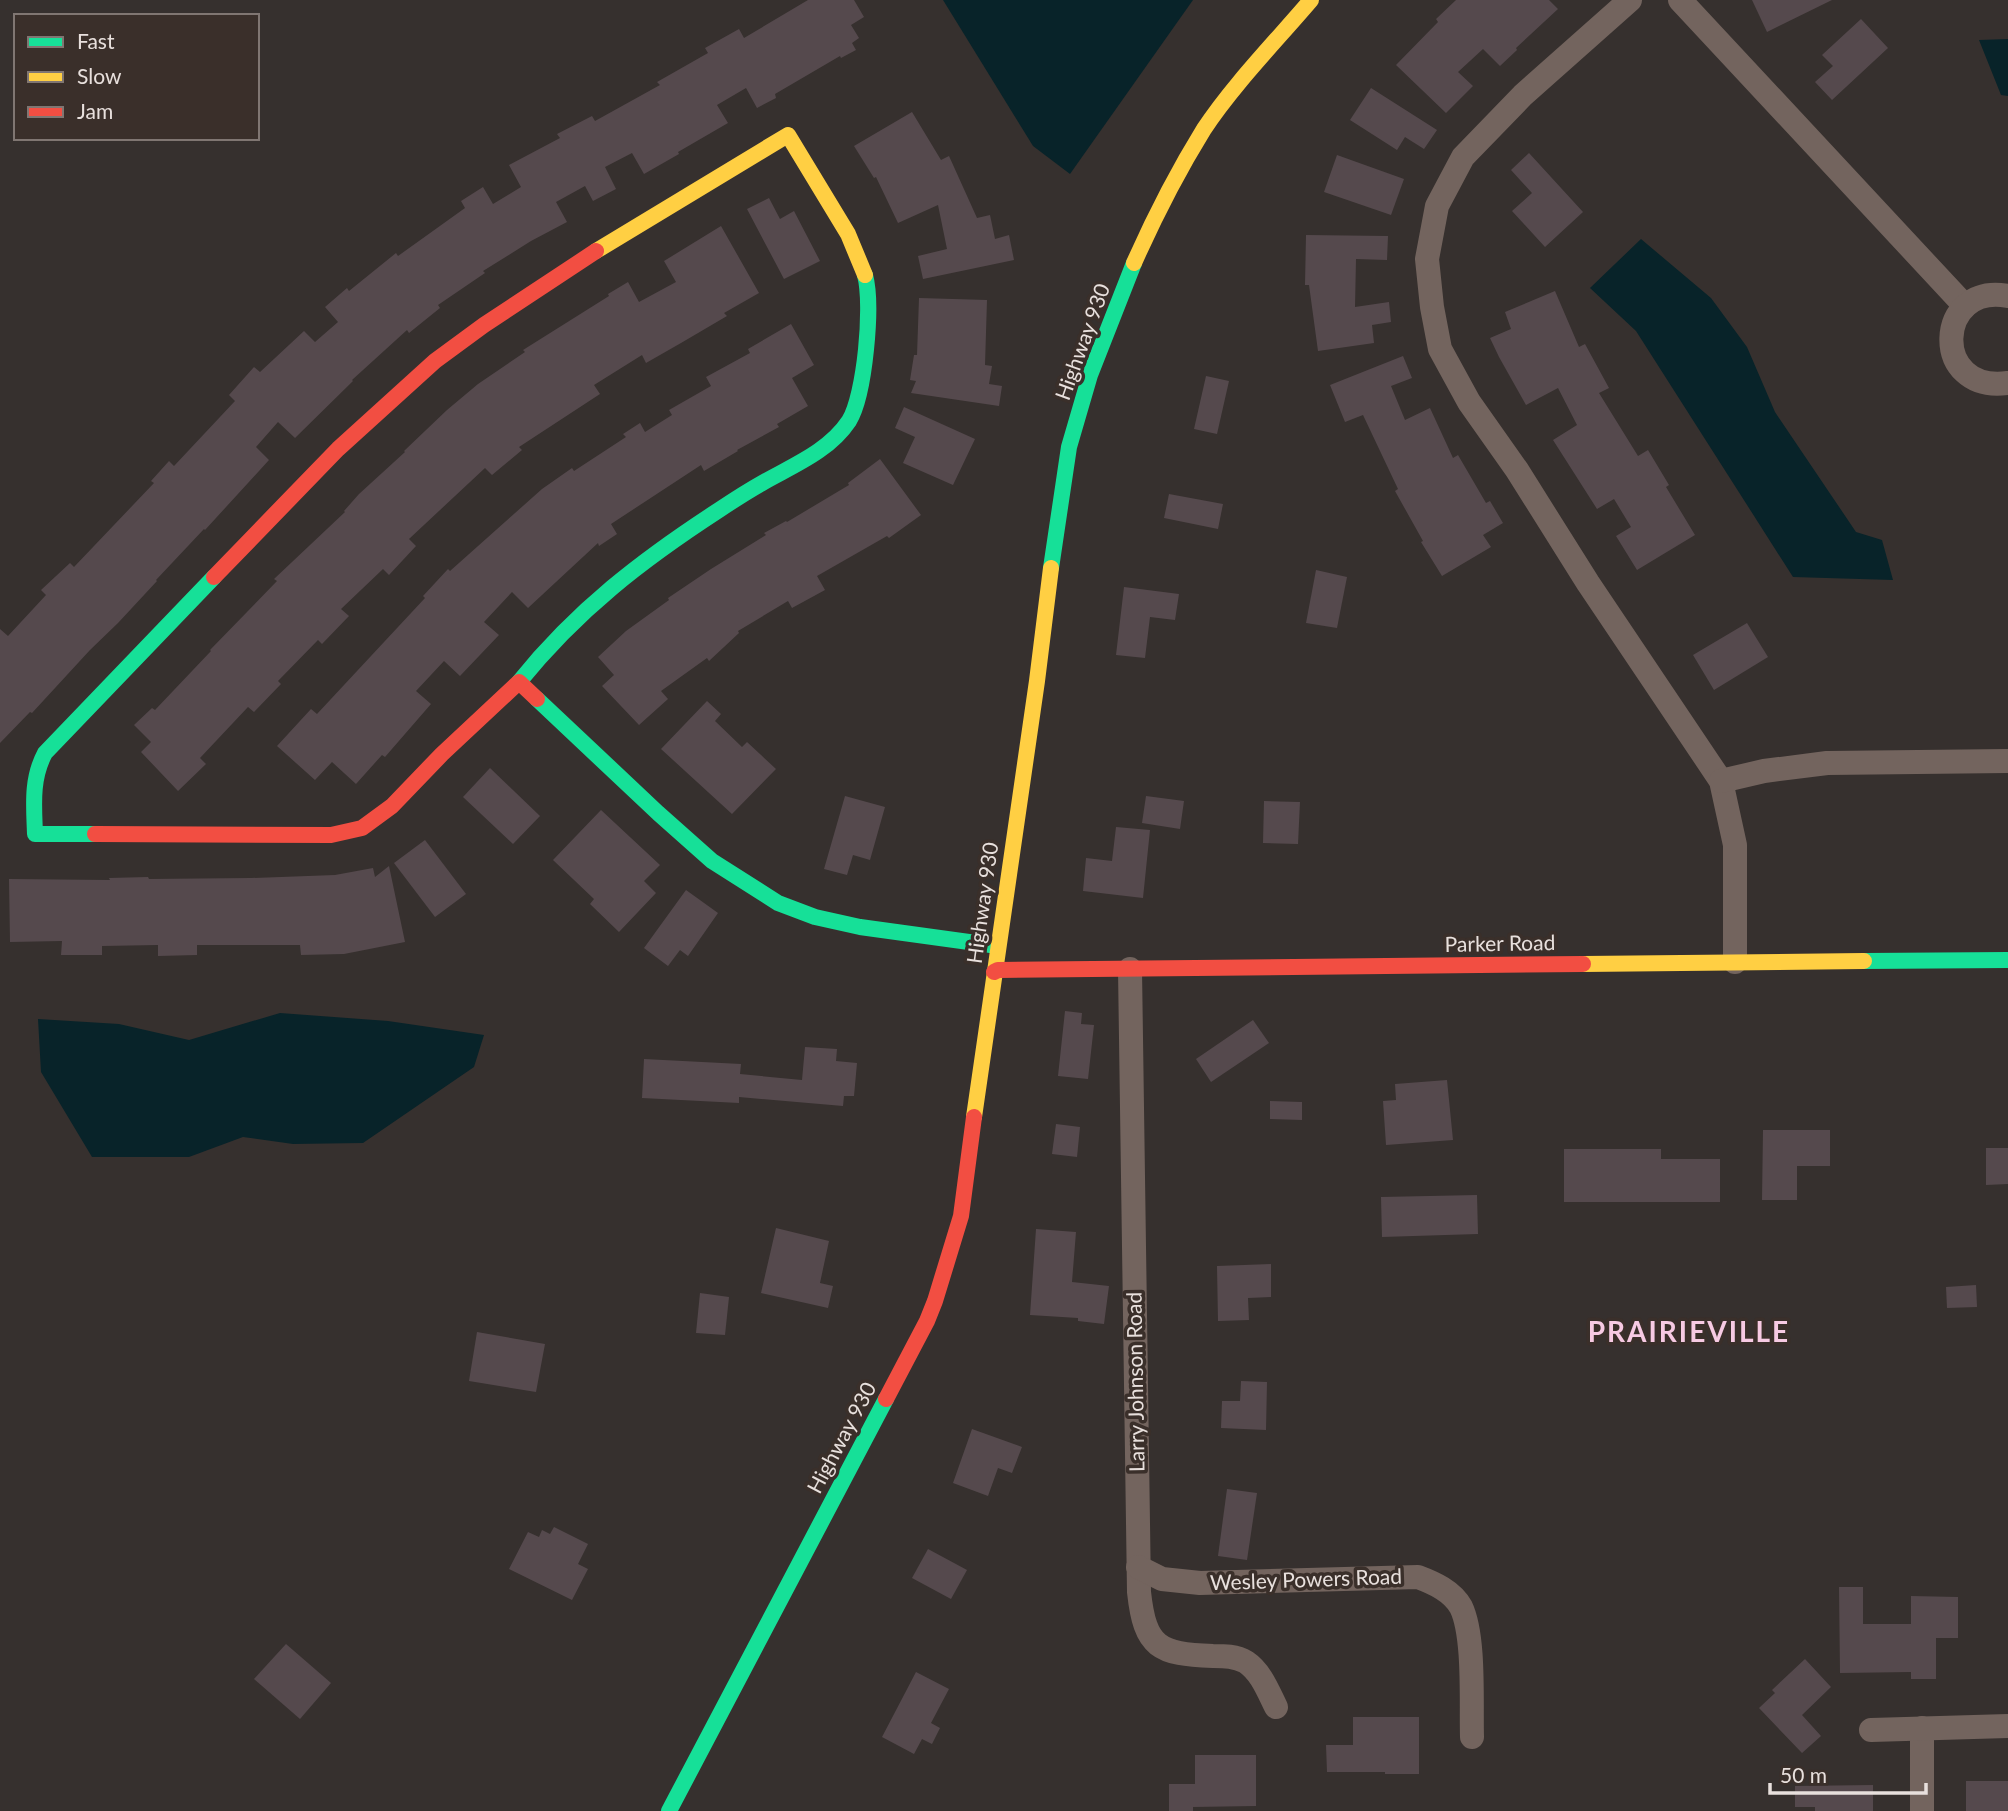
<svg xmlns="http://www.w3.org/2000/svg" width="2008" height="1811" font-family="Lato,sans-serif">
<rect width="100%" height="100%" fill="#36302e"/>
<g fill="#082329">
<polygon points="943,0 1193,0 1070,174 1033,146"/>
<polygon points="2008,39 2008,96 2001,95 1979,40"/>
<polygon points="1641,239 1711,298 1747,347 1775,412 1856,532 1882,540 1893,580 1793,577 1636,331 1590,288"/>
<polygon points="280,1013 388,1021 484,1035 474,1067 363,1143 293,1144 243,1137 189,1157 92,1157 41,1072 38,1019 119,1024 189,1040"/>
</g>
<g fill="#55494d">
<polygon points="808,0 854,0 864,17 851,25 859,38 852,43 856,50 841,58 840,56 775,94 776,98 757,108 746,88 717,105 728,123 678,152 679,154 644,174 632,153 605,167 616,189 593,201 585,186 556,202 567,222 531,241 483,271 485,273 438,305 440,308 409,333 407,330 352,380 353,381 295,438 278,422 256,447 269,460 205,530 204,529 156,580 157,581 118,623 90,650 32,713 30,712 0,743 0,629 8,636 46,595 41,590 70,563 74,567 154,483 151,481 169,461 174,466 235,401 229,395 254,367 260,372 304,331 315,342 338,322 325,307 347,288 349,291 396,253 398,256 465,208 461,201 483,187 493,204 521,187 509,165 560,138 557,134 592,116 595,121 660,85 657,82 708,53 705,48 739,29 744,38"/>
<polygon points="1456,0 1549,0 1558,9 1516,48 1517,50 1500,66 1483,49 1458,72 1473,86 1446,113 1396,65 1438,22 1436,19"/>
<polygon points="1752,0 1832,0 1767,32"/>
<polygon points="1861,19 1888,48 1832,100 1815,82 1833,66 1822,55"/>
<polygon points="1371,88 1437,130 1424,149 1405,137 1397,150 1350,120"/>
<polygon points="912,112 941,160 949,156 977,218 990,215 995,239 1009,235 1014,260 923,279 918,256 947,249 938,205 898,223 876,177 874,178 854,146"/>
<polygon points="1529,153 1583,212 1545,247 1512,211 1532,193 1511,170"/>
<polygon points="1337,155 1404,179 1391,215 1324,192"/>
<polygon points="769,198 780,219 794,211 820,261 784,279 747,209"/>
<polygon points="721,226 759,293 724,313 727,316 681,343 646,363 642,355 594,385 600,394 519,447 522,450 492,475 485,468 409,539 416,546 389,575 383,569 341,609 349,616 322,644 318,640 278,681 281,684 254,712 248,707 200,758 206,764 178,791 141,752 151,742 134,725 152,708 155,710 211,651 210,650 277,581 274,579 345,512 344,511 359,494 405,452 404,451 447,410 478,384 525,352 523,350 609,296 608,294 628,282 639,302 676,282 664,261"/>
<polygon points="1306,235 1388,236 1387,260 1356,259 1355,307 1389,302 1391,322 1372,325 1374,343 1318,351 1309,285 1305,285"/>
<polygon points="1555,291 1579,347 1585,344 1609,388 1599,393 1638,456 1648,450 1669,485 1666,487 1695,535 1637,570 1616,536 1631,527 1614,499 1597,509 1553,440 1577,425 1558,388 1526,405 1499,357 1490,338 1511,329 1505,312"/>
<polygon points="919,298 987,300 985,365 992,366 989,384 1002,386 999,406 911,393 916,381 910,380 914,355 917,355"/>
<polygon points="791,324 814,365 792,378 808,406 777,424 779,427 737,450 738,451 704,471 701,465 611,524 617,534 599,546 598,543 528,608 512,592 484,622 499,635 460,676 444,661 416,691 431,704 385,757 382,755 356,784 332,762 315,780 277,746 311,709 317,714 425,598 423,596 448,569 450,571 542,489 572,468 574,471 626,437 623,434 640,423 645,432 672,415 669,410 711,386 706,377 750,353 748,349"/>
<polygon points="1403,356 1412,378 1391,386 1405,420 1430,408 1453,458 1458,455 1486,503 1490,501 1503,523 1483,535 1491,547 1442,576 1421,542 1423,541 1395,491 1398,489 1363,415 1345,422 1330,385"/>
<polygon points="1206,376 1229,381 1217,434 1194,429"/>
<polygon points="904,407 975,439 953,485 903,463 915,437 895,428"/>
<polygon points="880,459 921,515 889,538 887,536 817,576 825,590 792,608 788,601 738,631 739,633 709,661 707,658 661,691 668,699 639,725 602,686 614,675 598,657 626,631 669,600 668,598 711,569 766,535 764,533 786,521 787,522 849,485 848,483"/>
<polygon points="1169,494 1223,504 1218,529 1164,518"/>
<polygon points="1316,570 1347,577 1337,628 1306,623"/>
<polygon points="1124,587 1179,594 1175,620 1150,617 1145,658 1116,655"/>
<polygon points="1747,623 1768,657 1714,690 1693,655"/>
<polygon points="707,701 721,714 715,721 742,747 747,742 776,769 732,814 661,749"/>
<polygon points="490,768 540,816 513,844 463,797"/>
<polygon points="845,796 885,807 870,860 853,855 847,875 824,869"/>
<polygon points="1146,796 1184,801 1180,829 1142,823"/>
<polygon points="1264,801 1300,802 1298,844 1263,843"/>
<polygon points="601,810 660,865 644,881 656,893 619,932 590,904 594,899 553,860"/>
<polygon points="1116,827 1150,830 1143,898 1083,891 1086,858 1112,861"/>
<polygon points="425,840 466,894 435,917 394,863"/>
<polygon points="389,866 405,942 344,954 301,955 300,945 197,945 197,955 158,956 158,945 102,946 102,955 61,955 62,941 10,942 9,879 110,880 109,878 148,877 149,879 251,878 335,875 373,868 375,877"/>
<polygon points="686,890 718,913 688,956 680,950 668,966 644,948"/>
<polygon points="1065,1011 1082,1013 1081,1024 1094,1025 1088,1079 1058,1076"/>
<polygon points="1253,1020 1269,1043 1211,1082 1196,1059"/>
<polygon points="805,1047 837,1049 836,1061 857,1063 854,1096 844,1096 843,1106 739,1097 739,1103 642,1098 644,1059 741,1064 740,1074 802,1080"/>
<polygon points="1447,1080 1453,1140 1386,1145 1383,1101 1396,1100 1395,1084"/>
<polygon points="1270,1101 1302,1102 1302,1120 1270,1119"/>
<polygon points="1056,1124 1080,1127 1077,1157 1052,1154"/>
<polygon points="1763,1130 1830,1130 1830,1166 1797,1166 1797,1200 1762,1200"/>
<polygon points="1986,1148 2008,1148 2008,1184 1986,1185"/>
<polygon points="1564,1149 1661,1149 1661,1159 1720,1159 1720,1202 1564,1202"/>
<polygon points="1477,1195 1478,1234 1382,1237 1381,1197"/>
<polygon points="776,1228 829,1241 820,1283 833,1286 828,1308 761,1293"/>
<polygon points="1036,1229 1076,1232 1072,1282 1109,1286 1104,1324 1078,1321 1078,1318 1030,1315"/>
<polygon points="1271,1264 1271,1297 1248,1298 1249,1320 1218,1321 1217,1266"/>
<polygon points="1976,1285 1977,1307 1947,1308 1946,1287"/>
<polygon points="700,1293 729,1297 725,1335 696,1333"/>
<polygon points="477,1332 545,1344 536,1392 469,1381"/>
<polygon points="1241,1381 1267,1382 1266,1430 1221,1428 1222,1401 1240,1401"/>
<polygon points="972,1429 1022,1447 1012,1473 998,1468 988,1496 953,1483"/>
<polygon points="1227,1489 1257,1493 1247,1560 1218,1556"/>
<polygon points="554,1527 588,1544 578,1564 588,1569 572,1600 509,1569 528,1532 539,1537 542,1530 550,1534"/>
<polygon points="928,1549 967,1570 951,1599 912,1578"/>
<polygon points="1839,1587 1863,1587 1863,1624 1911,1624 1911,1596 1958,1597 1958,1638 1936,1638 1936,1679 1911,1679 1911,1672 1840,1673"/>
<polygon points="286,1644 331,1683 300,1719 254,1679"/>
<polygon points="1805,1659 1831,1687 1802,1715 1821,1736 1802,1753 1759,1708 1775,1693 1772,1690"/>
<polygon points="916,1672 949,1689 931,1723 940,1728 932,1744 922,1739 914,1754 882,1737"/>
<polygon points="1353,1717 1419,1717 1419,1774 1385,1774 1385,1772 1327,1772 1326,1745 1353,1745"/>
<polygon points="1195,1755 1256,1755 1256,1806 1193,1807 1193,1811 1169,1811 1169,1784 1195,1784"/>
<rect x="1966" y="1781" width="42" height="30"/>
<polygon points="1873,1785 1873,1811 1815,1811 1815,1807 1795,1807 1795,1786"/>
</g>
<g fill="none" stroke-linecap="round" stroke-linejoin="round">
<g stroke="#73645e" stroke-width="24">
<polyline points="1630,0 1523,95 1463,157 1437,206 1427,259 1432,307 1440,349 1469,402 1517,470 1588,583 1721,781 1735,845 1735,962"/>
<polyline points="1680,0 1965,306"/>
<path d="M 2008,296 C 1935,282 1930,394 2008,383"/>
<polyline points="1721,781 1764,771 1827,763 2008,761"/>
<path d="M 1130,969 L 1139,1592 C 1145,1648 1159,1654 1213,1656 C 1224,1656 1236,1656 1246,1662 C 1261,1672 1268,1691 1276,1707"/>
<path d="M 1138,1567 L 1162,1579 L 1200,1583 L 1418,1577 C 1434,1583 1452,1591 1461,1607 C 1475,1636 1471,1703 1472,1737"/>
<polyline points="1922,1728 1922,1811"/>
<polyline points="1871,1730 2008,1726"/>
</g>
<g stroke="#16e098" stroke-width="16">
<polyline points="1051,568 1069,447 1090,375 1134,263"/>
<path d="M 519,682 C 577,610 642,560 719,510 C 734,500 748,491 764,482 C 794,465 829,451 849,421 C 865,395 873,305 865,275"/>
<polyline points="537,699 658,813 712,861 778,903 815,917 860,927 998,946"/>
<path d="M 95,834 L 35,834 C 34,806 31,779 45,753 L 214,577"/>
<polyline points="1864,961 2008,960"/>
<polyline points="669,1811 886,1399"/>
</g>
<g stroke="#ffcf43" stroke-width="16">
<polyline points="596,251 788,135 848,234 865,275"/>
<path d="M 1134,263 C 1154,218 1178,171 1204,129 C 1233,85 1277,40 1311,0"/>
<polyline points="1583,964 1864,961"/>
<polyline points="974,1117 1037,681 1051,568"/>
</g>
<g stroke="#f24e42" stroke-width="16">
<polyline points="214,577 338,449 435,361 484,325 596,251"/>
<polyline points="95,834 331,835 362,828 392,806 442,754 519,682 537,699"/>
<polyline points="994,972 998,970 1583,964"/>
<polyline points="886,1399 927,1321 935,1301 961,1216 974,1117"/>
</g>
</g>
<g text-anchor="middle" stroke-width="7" stroke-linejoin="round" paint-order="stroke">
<g font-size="21" fill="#e8e0dd" stroke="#3a2f2a">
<text transform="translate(1083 342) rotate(-70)" y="7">Highway 930</text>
<text transform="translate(983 903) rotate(-82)" y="7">Highway 930</text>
<text transform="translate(1500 944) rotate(-1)" y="7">Parker Road</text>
<text transform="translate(1136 1382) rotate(-91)" y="7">Larry Johnson Road</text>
<text transform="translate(842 1438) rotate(-62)" y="7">Highway 930</text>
<text transform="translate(1306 1580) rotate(-2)" y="7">Wesley Powers Road</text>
</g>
<g font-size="28" font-weight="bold" letter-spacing="2" fill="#f7cae3" stroke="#3a2f2a">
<text x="1689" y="1342">PRAIRIEVILLE</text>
</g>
</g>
<rect x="14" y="14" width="245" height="126" fill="#3a2f2a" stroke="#807672" stroke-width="2"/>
<rect x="28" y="37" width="35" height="10" fill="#16e098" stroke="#807672" stroke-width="2"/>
<text x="77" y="49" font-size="21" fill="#e8e0dd">Fast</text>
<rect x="28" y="72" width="35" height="10" fill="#ffcf43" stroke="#807672" stroke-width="2"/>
<text x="77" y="84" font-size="21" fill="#e8e0dd">Slow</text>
<rect x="28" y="107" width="35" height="10" fill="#f24e42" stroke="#807672" stroke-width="2"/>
<text x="77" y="119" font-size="21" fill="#e8e0dd">Jam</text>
<path d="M1770 1783v10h156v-10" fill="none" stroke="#e8e0dd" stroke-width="3.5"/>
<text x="1780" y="1783" font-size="21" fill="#e8e0dd" stroke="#3a2f2a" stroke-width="5" paint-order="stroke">50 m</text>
</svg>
